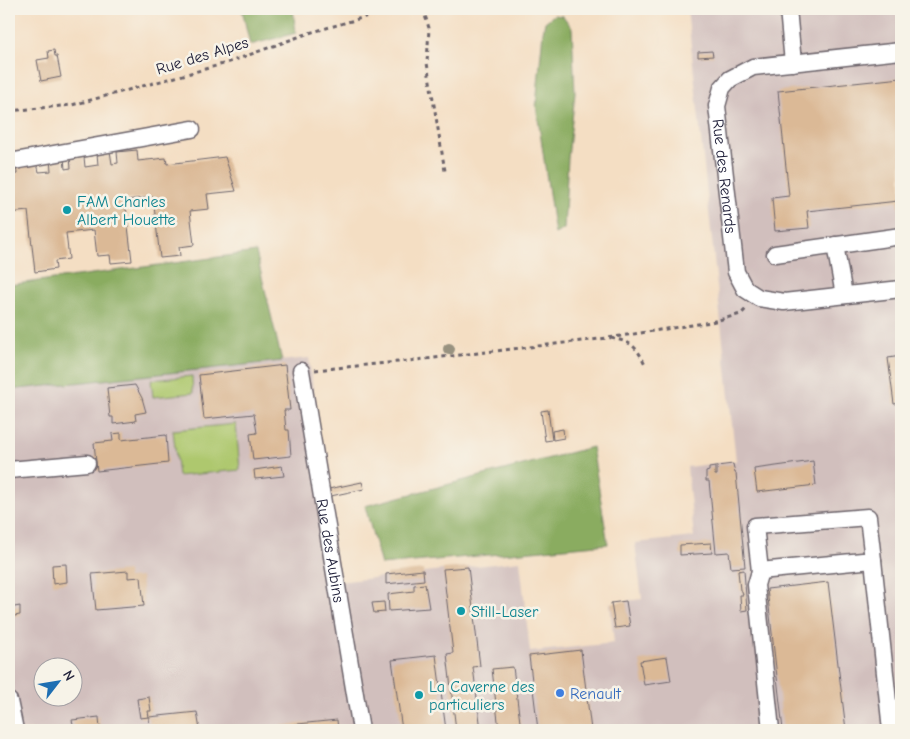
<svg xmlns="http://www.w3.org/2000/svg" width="910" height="739" font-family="'Comic Neue',sans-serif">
<rect width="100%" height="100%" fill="#f7f3e8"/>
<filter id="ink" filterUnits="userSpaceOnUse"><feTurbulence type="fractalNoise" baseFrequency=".02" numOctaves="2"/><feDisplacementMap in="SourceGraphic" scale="10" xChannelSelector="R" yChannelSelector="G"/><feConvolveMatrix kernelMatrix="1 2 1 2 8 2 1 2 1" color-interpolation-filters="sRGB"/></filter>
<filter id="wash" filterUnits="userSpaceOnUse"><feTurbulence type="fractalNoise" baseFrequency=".0096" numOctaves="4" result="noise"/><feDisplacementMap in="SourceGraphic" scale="20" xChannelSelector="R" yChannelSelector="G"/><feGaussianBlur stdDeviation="1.12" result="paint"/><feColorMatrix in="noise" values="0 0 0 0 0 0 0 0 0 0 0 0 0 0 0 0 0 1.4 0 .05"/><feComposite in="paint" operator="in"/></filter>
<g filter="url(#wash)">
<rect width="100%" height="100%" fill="#f4dec3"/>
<path fill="#d1bfbd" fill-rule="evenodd" d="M 687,9 L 901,9 L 901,730 L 9,730 L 9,390 L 309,358 L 338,582 L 520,561 L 530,652 L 614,643 L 610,603 L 642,599 L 635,543 L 694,537 L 687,467 L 736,461 ZM 42,666 L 72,666 L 72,696 L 42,696 Z"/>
<g fill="#aec86e" stroke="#687554">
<polygon points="192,376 193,393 153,397 151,380"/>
<polygon points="236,424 240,470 178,476 173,430"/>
</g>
<g fill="#8aac61" stroke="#56674e">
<polygon points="242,9 293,9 296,33 250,45"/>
<polygon points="554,15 563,16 572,28 575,93 568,158 564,229 555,234 536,105 543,32 545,22"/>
<polygon points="256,252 282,361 9,390 9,285"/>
<polygon points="592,447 608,544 381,565 365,506"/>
</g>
<g id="blocks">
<g fill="#dbb996">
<polygon points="54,50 55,56 57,56 61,77 41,81 37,60 49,58 48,51"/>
<polygon points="712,51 713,56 698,57 698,52"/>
<polygon points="901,78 901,216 900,216 898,201 807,211 809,228 775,231 772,198 789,196 778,91"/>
<polygon points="137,150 138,161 166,158 167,164 225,157 236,191 207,194 209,209 190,211 194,245 179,247 180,256 160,258 153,197 125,200 132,261 111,263 110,255 97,256 94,230 66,233 69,259 55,261 56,269 35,272 28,211 9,213 9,169 11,168 11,175 17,174 16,165 37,163 39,172 51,171 50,158 64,157 65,169 71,168 70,158 84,157 85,167 98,165 97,153 110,151 112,164 118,163 117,152"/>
<polygon points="901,356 901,403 894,404 888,358"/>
<polygon points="285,365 290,410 284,410 286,430 289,430 291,456 253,460 250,434 257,433 254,414 204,419 199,375"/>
<polygon points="135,385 142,398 146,412 135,414 136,421 113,424 113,417 110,417 107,388"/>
<polygon points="548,410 552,440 545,441 541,411"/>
<polygon points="563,429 564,438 553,440 552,431"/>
<polygon points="121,433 121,440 166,435 168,463 97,471 94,443 113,441 112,434"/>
<polygon points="813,461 816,485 757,492 754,469"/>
<polygon points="733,464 735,473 736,473 745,567 731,568 729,552 716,553 709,481 706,481 706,472 709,471 709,468 715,467 715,475 717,475 717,466"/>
<polygon points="282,466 284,476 255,479 254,470"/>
<polygon points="362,482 364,489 326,497 324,490"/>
<polygon points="711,543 712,553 680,555 680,545"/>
<polygon points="66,564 67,582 53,584 52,565"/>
<polygon points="468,567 480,666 473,667 481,730 456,730 447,654 453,653 443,569"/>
<polygon points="423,570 424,580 386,584 386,574"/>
<polygon points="744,570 747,610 741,611 740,595 743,595 742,591 740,590 738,571"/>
<polygon points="128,571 128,578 141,577 144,606 96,610 92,574"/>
<polygon points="828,582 846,730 783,730 767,589"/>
<polygon points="425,584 429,608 389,611 388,594 414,591 414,585"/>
<polygon points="626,601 630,626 615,628 611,603"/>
<polygon points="384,602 385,612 374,613 372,603"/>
<polygon points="20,606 20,615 9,617 9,608"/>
<polygon points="581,650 591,730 538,730 529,656"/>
<polygon points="436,655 446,730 402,730 392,660"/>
<polygon points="667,657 671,681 644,685 640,661"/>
<polygon points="513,667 521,730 499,730 492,669"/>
<polygon points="149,697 151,711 148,711 149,717 197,712 200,730 150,730 149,717 140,718 137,699"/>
<polygon points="99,717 100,730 74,730 72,720"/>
<polygon points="337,720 338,730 249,730 249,729"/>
</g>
</g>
</g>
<g filter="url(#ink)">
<use href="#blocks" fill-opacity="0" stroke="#6c646b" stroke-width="1"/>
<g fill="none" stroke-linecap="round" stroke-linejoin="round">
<g stroke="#6c646b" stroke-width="19">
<g id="minor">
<polyline points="788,9 793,63"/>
<path id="s1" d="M 901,51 L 753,67 L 730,79 L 722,88 L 717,106 L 736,272 L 745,289 L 759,298 L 784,302 L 901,289"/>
<polyline points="9,162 192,129"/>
<polyline points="835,245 844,295"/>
<polyline points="775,254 901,236"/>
<path id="s2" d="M 301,371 L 361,730"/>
<polyline points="9,470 87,463"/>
<polygon points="868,517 873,560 760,571 755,526"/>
<polyline points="873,560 891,730"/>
<polyline points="760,571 756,585 771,730"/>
<polyline points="9,701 15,730"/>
</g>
</g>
<g stroke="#6c646b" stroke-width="3" stroke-dasharray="4 4" stroke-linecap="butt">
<polyline points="423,9 429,28 427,63 445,171"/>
<polyline points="9,111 72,105 117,93 227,63 309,33 386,11 398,9"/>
<path d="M 611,338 C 632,342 636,346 645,364"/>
<polyline points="315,370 408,361 608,338 711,322 741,314 747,308"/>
</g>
<use href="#minor" stroke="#fff" stroke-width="16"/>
</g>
<circle fill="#989280" cx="449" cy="349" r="6"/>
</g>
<g fill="#0f9aa8" stroke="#f7f3e8" stroke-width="2">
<circle cx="67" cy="210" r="5"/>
<circle cx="461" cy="611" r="5"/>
<circle cx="419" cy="695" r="5"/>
</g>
<circle fill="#3f7fe0" stroke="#f7f3e8" stroke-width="2" cx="560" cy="693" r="5"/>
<g text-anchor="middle" stroke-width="5" stroke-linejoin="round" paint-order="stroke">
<g font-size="16" fill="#22223b" stroke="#f7f3e8">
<text transform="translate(202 55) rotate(-17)" y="6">Rue des Alpes</text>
<text dy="6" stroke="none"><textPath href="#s1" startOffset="276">Rue des Renards</textPath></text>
<text dy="6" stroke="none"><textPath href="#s2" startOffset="182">Rue des Aubins</textPath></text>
</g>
<g font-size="16" fill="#0d838f" stroke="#f7f3e8" text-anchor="start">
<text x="77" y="207">FAM Charles<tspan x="77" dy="18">Albert Houette</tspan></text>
<text x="471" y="617">Still-Laser</text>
<text x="429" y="692">La Caverne des<tspan x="429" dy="18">particuliers</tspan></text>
</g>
<g font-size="16" fill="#366cbe" stroke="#f7f3e8" text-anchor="start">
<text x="570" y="699">Renault</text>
</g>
</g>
<rect width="910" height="739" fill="none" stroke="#f7f3e8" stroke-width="30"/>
<g transform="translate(58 682) rotate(59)"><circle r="24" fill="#f7f3e8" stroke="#a29fa3"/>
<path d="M0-4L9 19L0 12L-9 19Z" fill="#1f6fb2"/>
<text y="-8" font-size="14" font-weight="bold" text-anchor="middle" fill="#22223b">N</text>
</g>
</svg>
